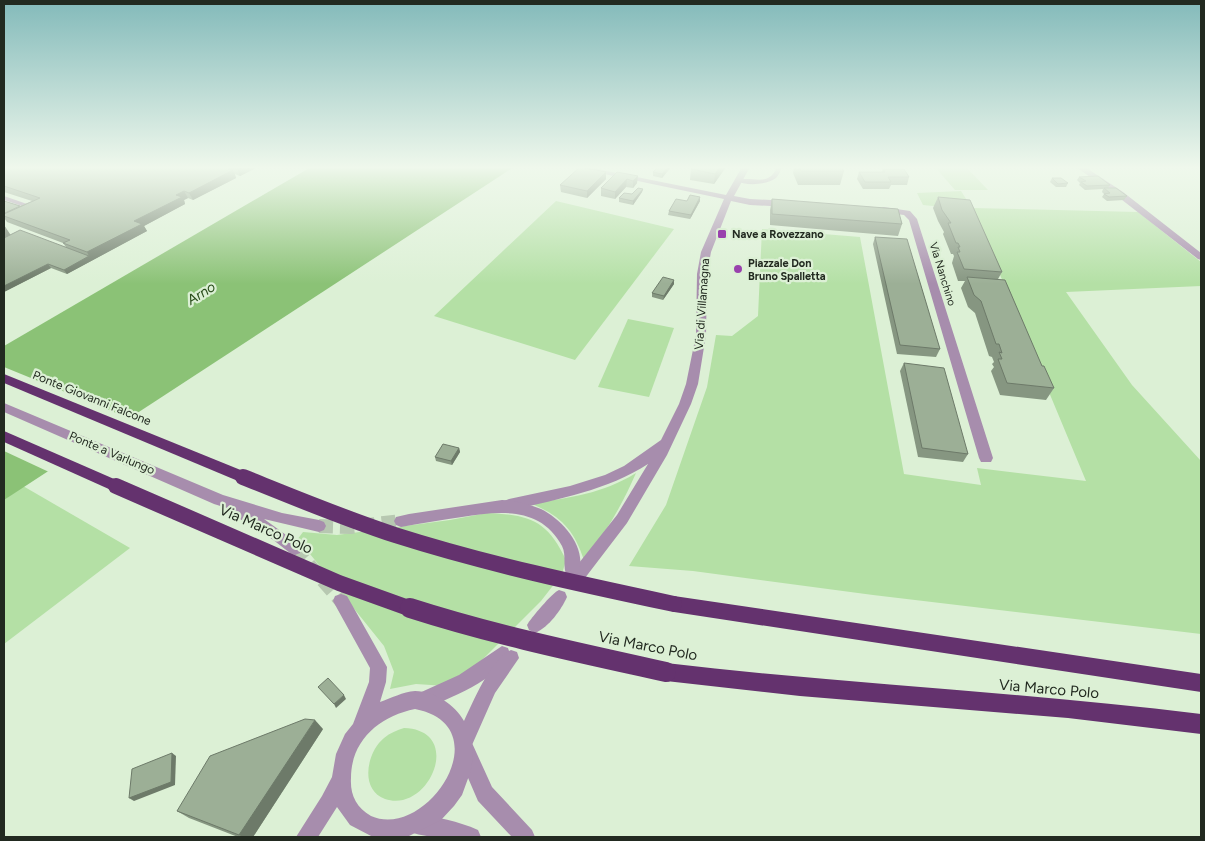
<svg xmlns="http://www.w3.org/2000/svg" width="1205" height="841" font-family="Figtree,sans-serif">
<rect width="100%" height="100%" fill="#dcf0d5"/>
<g fill="#b4e0a5">
<polygon points="935,167 966,167 988,190 955,190"/>
<polygon points="961,191 972,208 1138,212 1201,262 1201,286 1066,292 1132,385 1201,461 1201,634 873,595 693,571 629,566 666,505 707,387 716,335 732,336 758,316 762,229 860,237 904,474 981,485 977,468 1086,481 973,210 923,205 917,193"/>
<polygon points="556,201 674,229 575,360 434,316"/>
<polygon points="628,319 674,328 649,397 598,387"/>
<path d="M 636,473 C 622,505 606,533 584,560 C 574,530 561,516 532,504 C 573,496 600,495 636,473 Z"/>
<polygon points="23,486 130,548 4,644 4,500"/>
<path d="M 487,513 C 530,515 547,520 566,560 L 562,574 L 541,601 L 476,666 L 446,686 L 416,684 L 390,689 L 394,672 L 384,646 L 302,544 L 297,540 L 303,532 L 337,535 L 450,520 Z"/>
<path d="M 404,728 C 465,730 429,814 385,799 C 359,789 367,752 384,738 C 390,733 397,730 404,728 Z"/>
</g>
<polygon fill="#8bc276" points="311,167 514,167 4,500 4,346"/>
<polygon fill="#dcf0d5" points="4,367 131,419 49,472 4,451"/>
<g fill="none" stroke-linecap="round" stroke-linejoin="round">
<g stroke="#b7c8b1" stroke-width="14" stroke-dasharray="14 7" stroke-linecap="butt">
<polyline points="319,526 351,527 401,521"/>
<polyline points="295,549 341,601"/>
</g>
<g fill="#a78dad" fill-rule="evenodd">
<path d="M 777,167 L 782,167 C 780,171 779,175 776,178 C 767,185 746,186 736,181 C 751,174 768,189 777,167 Z"/>
<polygon points="4,196 27,204 28,205 25,207 4,200"/>
</g>
<g fill="#a78dad" fill-rule="evenodd">
<path d="M 587,167 L 726,195 L 742,167 L 750,167 L 734,196 L 750,199 L 789,201 L 793,204 L 789,207 L 750,205 L 731,201 L 711,252 L 707,274 L 706,335 L 698,384 L 691,404 L 667,455 L 627,523 L 585,578 L 580,580 L 575,578 L 572,573 L 575,568 L 617,515 L 648,464 C 606,491 557,499 509,511 L 504,509 L 502,505 L 504,501 L 509,499 L 570,486 L 605,475 L 624,466 L 661,440 L 679,404 L 686,384 L 696,335 L 697,274 L 701,252 L 724,199 L 590,171 L 587,171 Z"/>
<polygon points="1076,167 1085,167 1123,192 1201,253 1201,260 1198,259 1117,196"/>
<polygon points="883,207 910,211 917,219 993,458 991,462 981,462 979,458 909,220 904,215 880,212 879,210"/>
<path d="M 502,646 L 508,648 L 510,654 C 500,678 447,700 423,709 L 417,706 L 414,700 L 417,694 L 459,675 Z"/>
<polygon points="465,741 472,743 492,787 532,830 535,837 512,837 478,801 456,750 458,743"/>
<path d="M 415,814 C 437,817 458,821 478,830 L 481,837 C 458,838 430,840 408,831 L 405,824 L 408,817 Z"/>
</g>
<g fill="#a78dad" fill-rule="evenodd">
<polygon points="4,403 223,495 282,513 319,520 324,522 326,526 324,530 319,532 264,519 300,545 302,549 300,553 295,555 290,553 272,539 232,514 230,509 214,504 4,412"/>
<path d="M 502,500 C 516,501 528,504 541,509 C 563,520 590,550 577,576 L 572,578 L 567,576 C 562,567 567,556 562,546 C 541,506 499,511 462,517 C 442,520 421,523 401,527 L 396,525 L 394,521 L 396,517 L 409,514 Z"/>
<path d="M 559,590 L 565,592 L 567,597 C 561,610 549,627 535,633 L 529,630 L 527,625 C 530,619 553,592 559,590 Z"/>
<path d="M 341,594 L 347,596 L 387,667 L 386,682 L 380,702 C 391,698 403,692 415,691 C 435,691 455,705 464,721 C 473,702 491,658 511,650 L 517,652 L 519,658 L 495,693 L 472,745 L 473,759 L 470,773 L 462,795 L 454,806 L 441,820 L 407,837 L 373,837 L 350,825 L 337,807 L 318,837 L 296,837 L 322,796 L 332,777 L 336,754 L 345,734 L 353,724 L 369,682 L 370,668 L 333,601 L 335,596 ZM 415,709 C 502,726 427,841 371,816 C 356,807 350,795 351,778 C 351,740 380,716 415,709 Z"/>
</g>
<g fill="#64326e" fill-rule="evenodd">
<polygon points="4,374 248,473 250,477 248,481 243,483 238,481 4,383"/>
<polygon points="4,431 121,482 124,486 121,490 116,492 111,490 4,442"/>
<polygon points="674,596 1201,674 1201,692 674,612 668,610 665,604 668,598"/>
<path d="M 666,663 C 844,684 1023,692 1201,714 L 1201,734 L 1068,718 L 800,696 L 666,681 L 659,679 L 657,672 L 659,665 Z"/>
</g>
<g stroke="#64326e" stroke-width="16">
<path d="M 243,477 C 293,497 343,518 395,535 C 486,564 580,584 674,604"/>
<polyline points="116,486 339,583 414,610"/>
</g>
<path stroke="#64326e" stroke-width="20" d="M 410,608 C 494,635 580,653 666,672"/>
</g>
<g fill="#869681">
<polygon points="4,167 258,167 240,176 235,174 236,178 193,200 188,198 184,200 185,204 144,226 147,231 67,274 51,268 4,292 4,225 10,235 66,247 63,243 7,222 4,218 4,201 20,206 32,201 4,192"/>
<polygon points="671,167 662,178 653,176 653,172"/>
<polygon points="726,167 714,184 690,180 691,169"/>
<polygon points="794,167 841,167 844,171 840,185 798,185 793,173"/>
<polygon points="883,169 909,177 907,185 891,185 889,189 863,189 857,179 859,172 882,172"/>
<polygon points="617,172 637,183 633,188 626,187 615,199 601,196 601,188"/>
<polygon points="1079,177 1110,185 1108,188 1127,196 1124,200 1107,201 1102,197 1104,194 1102,192 1103,189 1085,190 1079,185 1080,183 1077,180"/>
<polygon points="1052,178 1068,183 1066,187 1056,187 1050,182"/>
<polygon points="606,179 587,198 561,192 560,185"/>
<polygon points="643,189 642,192 633,205 619,202 619,198 632,194"/>
<polygon points="938,197 1002,272 998,279 1042,366 1054,388 1046,400 1000,395 991,371 994,367 992,364 994,362 992,357 989,356 975,313 968,307 961,288 965,281 958,281 952,263 954,256 953,254 951,254 943,234 944,232 938,221 933,208"/>
<polygon points="772,199 902,224 898,236 770,225 770,210"/>
<polygon points="687,201 700,201 690,219 668,215 669,211"/>
<polygon points="875,237 940,349 936,357 897,354 873,244"/>
<polygon points="674,280 674,284 663,300 652,297 652,293"/>
<polygon points="904,363 968,454 963,462 918,457 900,371"/>
<polygon points="459,448 460,452 452,465 436,461 435,457"/>
<polygon points="323,729 253,837 238,837 189,818 177,811"/>
</g>
<g fill="#6d7a69">
<polygon points="232,167 236,178 193,200 189,193"/>
<polygon points="241,167 258,167 240,176 237,169"/>
<polygon points="668,167 671,167 662,178 662,174"/>
<polygon points="720,167 726,167 714,184 715,174"/>
<polygon points="606,172 606,179 587,198 587,191"/>
<polygon points="638,176 637,183 633,188 633,181"/>
<polygon points="627,179 626,187 615,199 615,192"/>
<polygon points="643,189 642,192 633,205 633,201"/>
<polygon points="184,191 188,198 184,200 185,204 144,226 147,231 67,274 64,270 89,256 87,252 134,221 176,195"/>
<polygon points="700,197 700,201 690,219 691,215"/>
<polygon points="4,225 12,237 4,241"/>
<polygon points="48,264 51,268 4,292 4,286"/>
<polygon points="674,280 674,284 663,300 664,296"/>
<polygon points="459,448 460,452 452,465 451,461"/>
<polygon points="344,695 346,699 336,708 334,704"/>
<polygon points="315,720 323,729 253,837 243,837 239,835"/>
<polygon points="172,753 176,756 175,785 134,801 129,798"/>
</g>
<g fill="#9caf96" stroke="#6d7a69">
<polygon points="4,167 241,167 237,169 232,167 228,169 233,170 189,193 184,191 176,195 182,197 134,221 142,224 87,252 63,243 70,240 4,216 4,214 40,198 4,186"/>
<polygon points="580,167 606,172 587,191 560,185"/>
<polygon points="658,167 668,167 662,174 653,172"/>
<polygon points="693,167 720,167 715,174 691,169"/>
<polygon points="799,167 841,167 844,171 801,171"/>
<polygon points="883,169 904,169 909,177 888,177 891,182 865,182 859,172 885,172"/>
<polygon points="617,172 638,176 633,181 627,179 615,192 601,188"/>
<polygon points="1098,176 1110,185 1087,186 1081,182 1086,181 1079,177"/>
<polygon points="1052,178 1061,178 1068,183 1058,184"/>
<polygon points="638,188 643,189 633,201 619,198 624,193 632,194"/>
<polygon points="1104,188 1116,188 1127,196 1109,197 1104,194 1110,193"/>
<polygon points="690,195 700,197 691,215 669,211 676,199 687,201"/>
<polygon points="938,197 970,200 1002,272 964,269 957,252 960,252 958,247 960,247 958,243 956,243 948,223 951,223 942,210"/>
<polygon points="772,199 898,209 902,224 772,214"/>
<polygon points="4,201 20,206 5,213 4,212"/>
<polygon points="20,230 89,256 64,270 48,264 4,286 4,238"/>
<polygon points="875,237 907,239 940,349 900,345"/>
<polygon points="663,277 674,280 664,296 652,293"/>
<polygon points="967,277 1005,280 1042,366 1044,366 1054,388 1007,383 998,359 1002,359 999,352 1002,353 999,344 996,344 981,301 974,295"/>
<polygon points="904,363 944,368 968,454 922,448"/>
<polygon points="443,444 459,448 451,461 435,457"/>
<polygon points="328,678 344,695 334,704 318,687"/>
<polygon points="305,719 315,720 239,835 177,811 210,756"/>
<polygon points="172,753 171,782 129,798 132,769"/>
</g>
<linearGradient id="sky" x2="0" y2="1"><stop stop-color="#83baba"/><stop offset="0.59" stop-color="#eff8ec"/><stop offset="1" stop-color="#eff8ec" stop-opacity="0"/></linearGradient>
<rect width="1205" height="284" fill="url(#sky)"/>
<g fill="#9941ad" stroke="#dcf0d5" stroke-width="2">
<rect x="717" y="229" width="10" height="10" rx="2.5"/>
<circle cx="738" cy="269" r="5"/>
</g>
<g text-anchor="middle" stroke-width="4.5" stroke-linejoin="round" paint-order="stroke">
<g font-size="11" font-weight="bold" fill="#222a20" stroke="#dcf0d5" text-anchor="start">
<text x="732" y="238">Nave a Rovezzano</text>
<text x="748" y="267">Piazzale Don<tspan x="748" dy="13">Bruno Spalletta</tspan></text>
</g>
<g font-size="11" fill="#222a20" stroke="#dcf0d5">
<text transform="translate(943 274) rotate(73)" y="4">Via Nanchino</text>
</g>
<g font-size="12" fill="#222a20" stroke="#dcf0d5">
<text transform="translate(702 304) rotate(-86)" y="4">Via di Villamagna</text>
<text transform="translate(92 398) rotate(22)" y="4">Ponte Giovanni Falcone</text>
<text transform="translate(112 453) rotate(23)" y="4">Ponte a Varlungo</text>
</g>
<g font-size="14" font-style="italic" fill="#294d1a" stroke="#dcf0d5">
<text transform="translate(201 293) rotate(-32)" y="5">Arno</text>
</g>
<g font-size="15" fill="#222a20" stroke="#dcf0d5">
<text transform="translate(266 529) rotate(24)" y="5">Via Marco Polo</text>
<text transform="translate(648 646) rotate(11)" y="5">Via Marco Polo</text>
<text transform="translate(1049 689) rotate(5)" y="5">Via Marco Polo</text>
</g>
</g>
<rect width="1205" height="841" fill="none" stroke="#222a20" stroke-width="10"/>
</svg>
